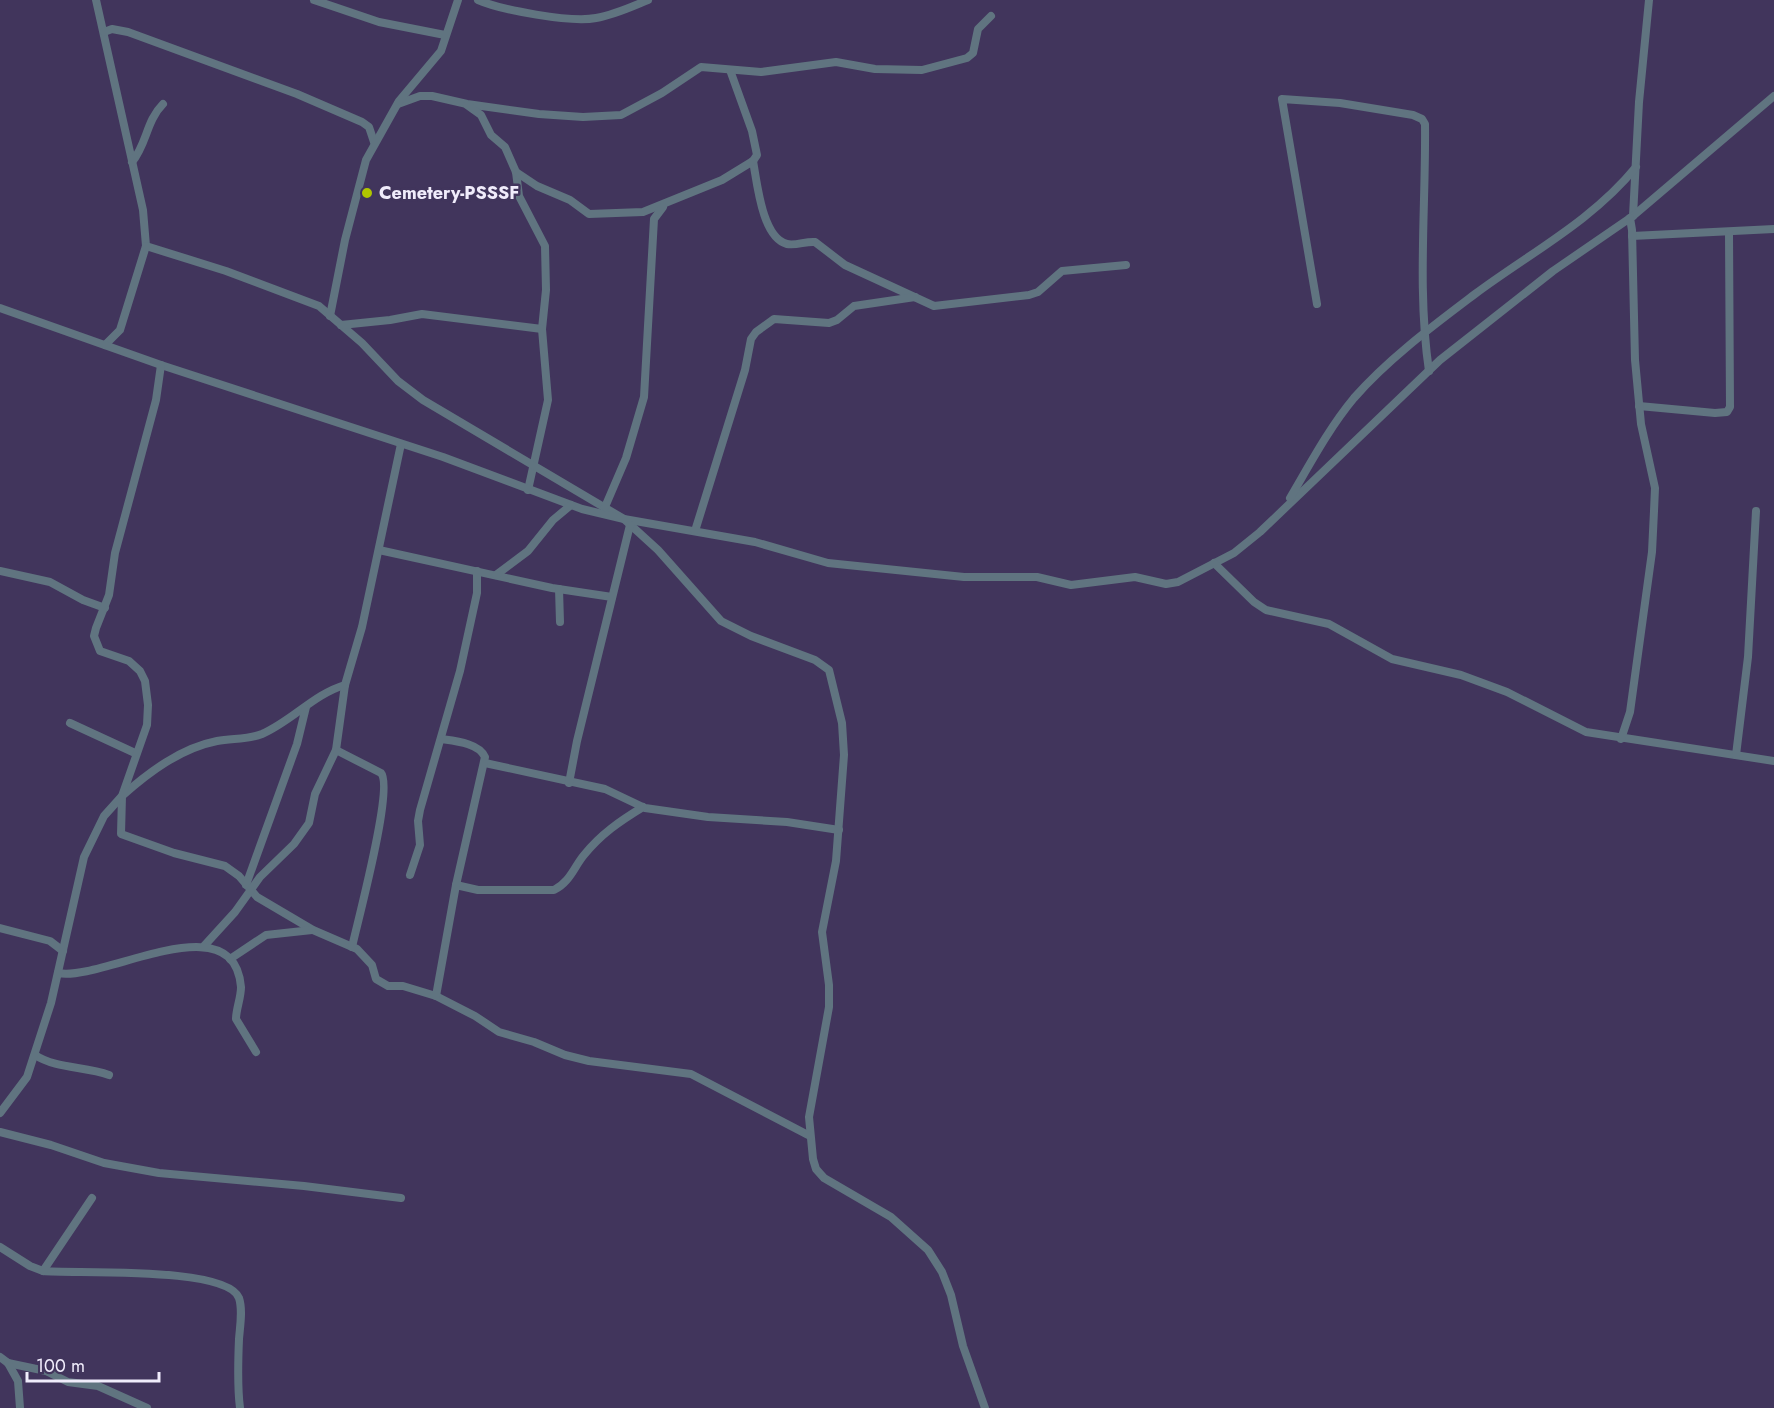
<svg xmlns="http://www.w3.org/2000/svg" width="1774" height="1408" font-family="Jost,sans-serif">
<rect width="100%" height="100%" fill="#41355c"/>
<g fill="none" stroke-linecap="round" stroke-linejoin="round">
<g stroke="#607480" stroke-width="8">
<polyline points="96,0 143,210 146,246 120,330 105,345"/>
<polyline points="314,0 379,22 445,35"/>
<path d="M 478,0 C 501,10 571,23 596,18 C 614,15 631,7 648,0"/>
<polyline points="104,32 112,29 128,32 297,94 362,122 369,127 374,142"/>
<polyline points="398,104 420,96 432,96 467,104 539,114 583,117 621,115 662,93 701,67 761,72 836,62 875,69 922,70 967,58 973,53 978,29 991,16"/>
<polyline points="467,105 481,115 491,135 505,147 516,172 519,196 545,246 546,290 542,329 548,400 528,490"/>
<path d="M 753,161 C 757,182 762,238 787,244 C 796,246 806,241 815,242 L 845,265 L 934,306 L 1029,295 L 1038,292 L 1062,271 L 1126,265"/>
<path d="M 132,162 C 147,144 146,121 163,104"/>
<polyline points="516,172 537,186 570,200 589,214 643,212 722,180 753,161 757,155 752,131 730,70"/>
<polyline points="1633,216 1639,102 1649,0"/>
<polyline points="1632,236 1774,229"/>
<polyline points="146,246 226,271 319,306 362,343 398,381 423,400 624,519 658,550 721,621 751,636 815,660 829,670 842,723 844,755 836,861 822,932 829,985 829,1007 809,1117 813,1159 816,1169 824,1178 891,1217 928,1250 942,1272 951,1295 963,1346 985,1408"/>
<path d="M 1317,304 L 1282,99 L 1340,103 L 1413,115 L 1422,119 L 1425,124 C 1426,206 1417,290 1429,371"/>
<polyline points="0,308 161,365 443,457 582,509 624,519 755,542 828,563 964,577 1037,577 1071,585 1135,577 1166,584 1178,582 1234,553 1260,532 1440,360 1553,271 1633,216 1774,96"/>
<polyline points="330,316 345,240 366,160 399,101 441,51 458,0"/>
<polyline points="341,325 390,320 422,314 542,329"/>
<polyline points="1639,406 1715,413 1727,412 1730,407 1729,233"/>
<path d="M 1290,498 C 1310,464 1329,428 1354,398 C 1388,359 1434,325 1475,294 C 1530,253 1592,221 1636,167"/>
<polyline points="605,507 626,458 644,397 654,219 663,207"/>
<polyline points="695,531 745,370 751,339 756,332 774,319 829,323 837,320 854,306 915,297"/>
<polyline points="379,550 552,588 612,597"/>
<polyline points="1214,563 1254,602 1266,610 1329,624 1392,659 1461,675 1507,692 1586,732 1774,761"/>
<polyline points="0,571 50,582 83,600 105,608"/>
<polyline points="496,575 528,551 553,520 571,505"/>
<polyline points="559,589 560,622"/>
<path d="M 345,685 C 314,694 292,721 262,734 C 247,740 232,738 217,741 C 181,748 149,772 122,796 L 121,834 L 174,853 L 225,866 L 239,876 L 257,897 L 313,930 L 357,949 L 372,965 L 376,979 L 388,986 L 403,986 L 436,996 L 475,1016 L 499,1032 L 534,1042 L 565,1055 L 589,1061 L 691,1074 L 810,1136"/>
<polyline points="70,723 135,753"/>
<polyline points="1621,739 1630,712 1652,552 1654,511 1655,488 1641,424 1635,360 1632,230 1630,218"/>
<path d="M 336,750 L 381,773 C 394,787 358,920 352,947"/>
<polyline points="1736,755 1748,657 1756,511"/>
<polyline points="485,763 605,789 645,808 708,817 787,822 839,830"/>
<polyline points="569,783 577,741 630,525"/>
<polyline points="410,875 420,845 418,821 420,810 460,671 477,593 477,571"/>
<polyline points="246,885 297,744 306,707"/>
<path d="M 456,885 L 478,890 L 554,890 C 570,882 574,867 584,855 C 601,834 620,821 643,807"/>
<polyline points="0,928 50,941 63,951"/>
<polyline points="204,946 235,912 260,877 294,844 309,823 315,794 336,750 345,685 362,627 401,444"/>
<polyline points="230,959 266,935 312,930"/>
<path d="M 58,973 C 103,982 234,901 241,987 C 241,998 236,1009 236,1019 L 256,1052"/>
<path d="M 436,996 L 456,885 L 485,757 C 479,743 455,741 441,739"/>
<path d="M 35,1055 C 56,1069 85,1066 109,1075"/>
<polyline points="0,1113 27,1077 51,1003 84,857 104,816 122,796 147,725 148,705 145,681 140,671 129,661 100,651 94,636 96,628 109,595 115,553 156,400 161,365"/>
<polyline points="0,1132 51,1145 104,1163 159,1173 304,1186 401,1198"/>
<path d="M 0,1247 L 30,1266 L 43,1271 C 76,1274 227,1266 239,1298 C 243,1310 240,1326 239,1339 C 238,1362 237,1385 240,1408"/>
<polyline points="43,1271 92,1198"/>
<polyline points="0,1357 8,1363 46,1371 68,1382 98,1386 147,1408"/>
<polyline points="8,1363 18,1381 20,1408"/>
</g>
</g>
<circle fill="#b0c500" stroke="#41355c" stroke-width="2" cx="367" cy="193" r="6"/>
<g text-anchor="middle" stroke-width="5" stroke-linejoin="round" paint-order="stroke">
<g font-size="18" font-weight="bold" fill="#f0ecfb" stroke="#41355c" text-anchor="start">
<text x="379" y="199">Cemetery-PSSSF</text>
</g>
</g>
<path d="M27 1372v9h132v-9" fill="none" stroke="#f0ecfb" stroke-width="3"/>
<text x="36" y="1372" font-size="18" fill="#f0ecfb" stroke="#41355c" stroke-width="4.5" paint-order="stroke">100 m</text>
</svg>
